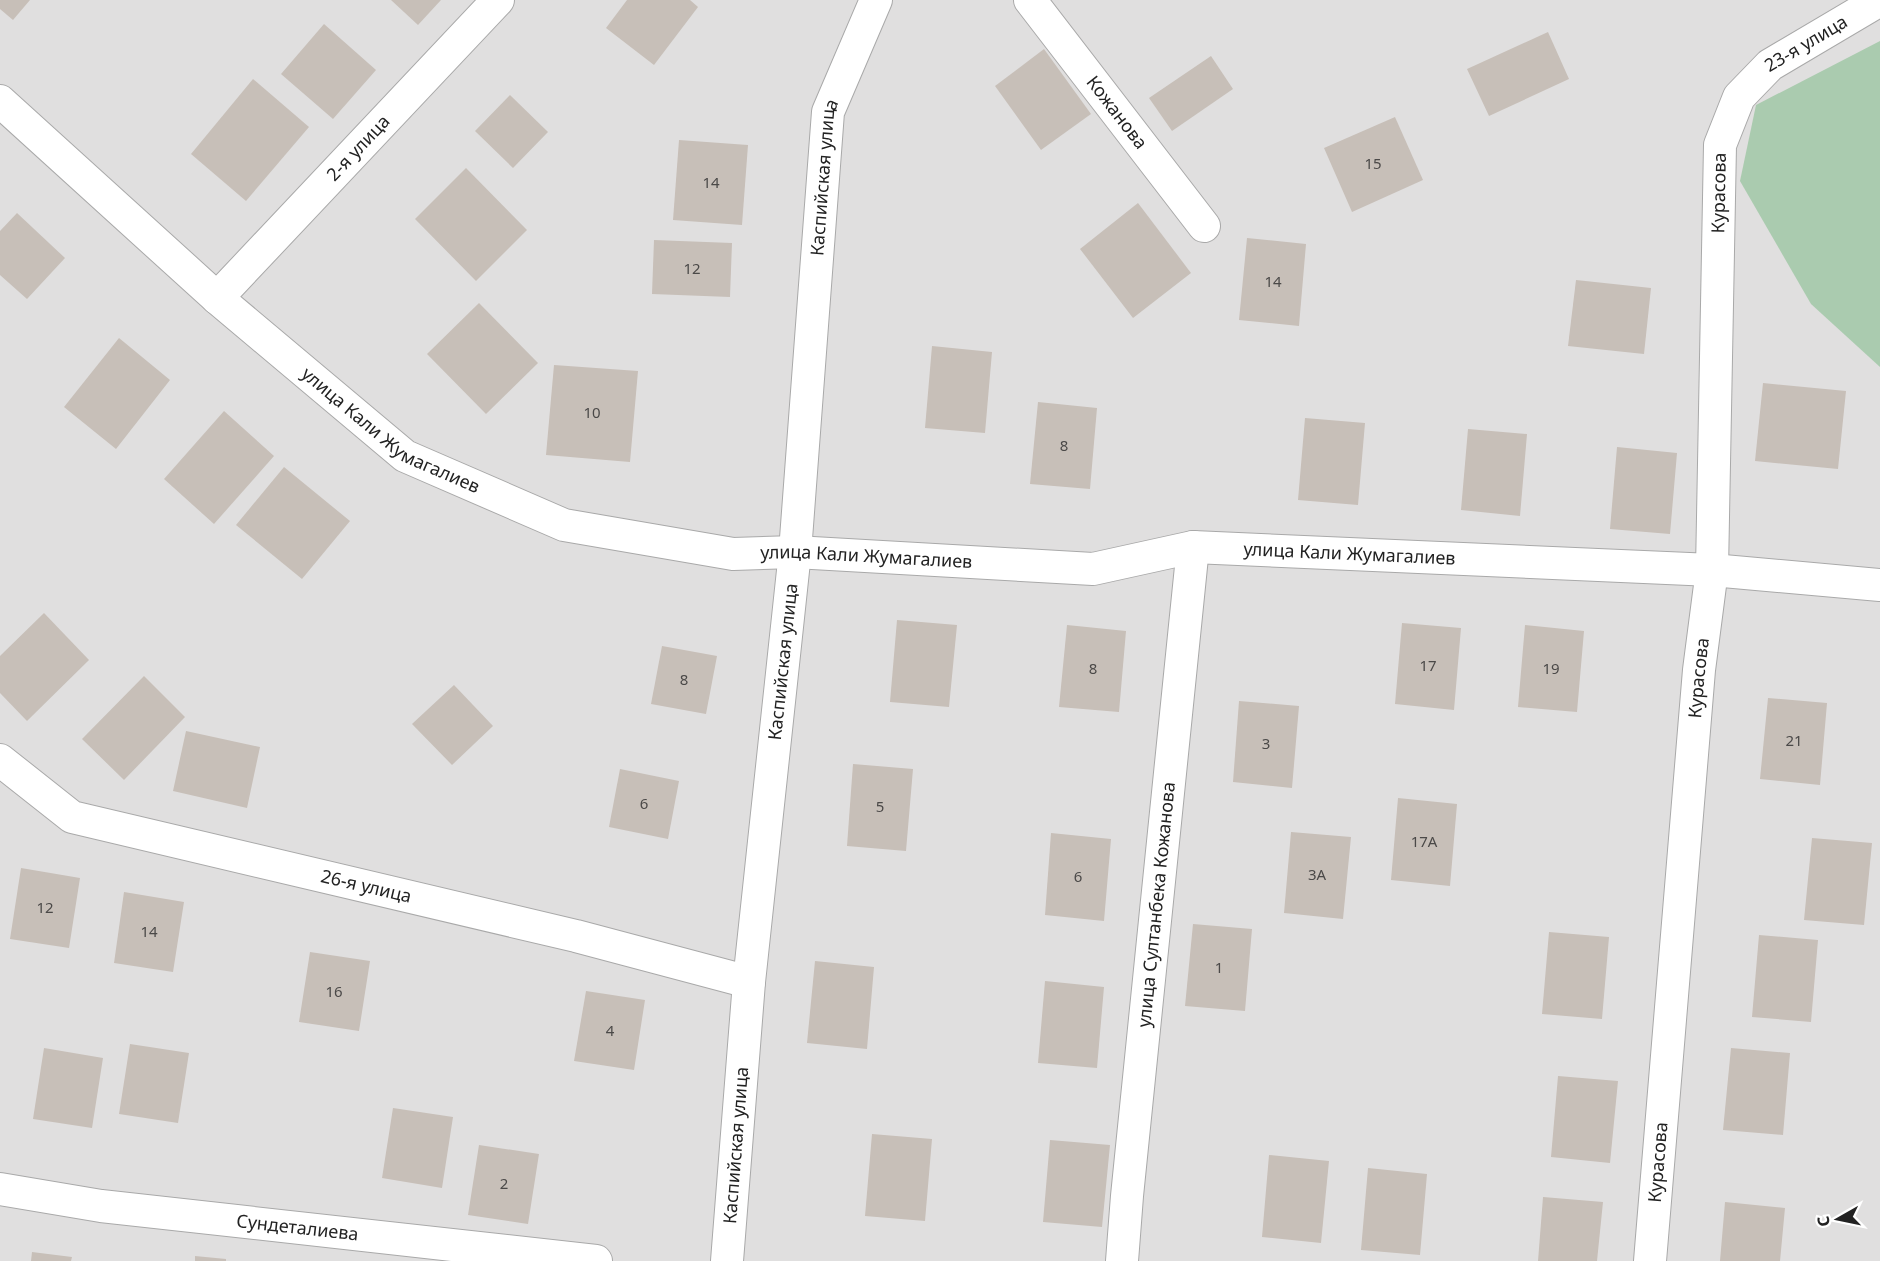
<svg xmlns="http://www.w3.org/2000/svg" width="1880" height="1261" font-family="'Noto Sans',sans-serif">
<rect width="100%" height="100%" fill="#f2efe9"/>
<rect fill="#e0dfdf" x="0" y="0" width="1880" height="1261"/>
<polygon fill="#aacbaf" points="1880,41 1880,367 1811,304 1740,181 1756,105"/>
<g fill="#c7bfb8">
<polygon points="0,0 30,0 13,20 0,9"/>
<polygon points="391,0 441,0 418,25"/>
<polygon points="627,0 690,0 698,7 654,65 606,28"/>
<polygon points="324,24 376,70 333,119 281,74"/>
<polygon points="1548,32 1569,79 1489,116 1467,69"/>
<polygon points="1044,49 1091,114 1041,150 995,86"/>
<polygon points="1211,56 1233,89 1172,131 1149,98"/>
<polygon points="253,79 309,127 246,201 191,154"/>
<polygon points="510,95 548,132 513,168 475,131"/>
<polygon points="1395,117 1423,180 1352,212 1324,148"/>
<polygon points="679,140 748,145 742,225 673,220"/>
<polygon points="466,168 527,230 476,281 415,219"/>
<polygon points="1138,203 1191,273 1133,318 1080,249"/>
<polygon points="17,213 65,258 27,299 0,275 0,231"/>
<polygon points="1247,238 1306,244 1299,326 1239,320"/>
<polygon points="654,240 732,243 730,297 652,294"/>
<polygon points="1576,280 1651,288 1644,354 1568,346"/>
<polygon points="479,303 538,363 486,414 427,354"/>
<polygon points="119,338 170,380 116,449 64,407"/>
<polygon points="932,346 992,352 985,433 925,428"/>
<polygon points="554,365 638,371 630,462 546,455"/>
<polygon points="1763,383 1846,391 1838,469 1755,461"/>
<polygon points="1038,402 1097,408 1090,489 1030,484"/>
<polygon points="224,411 274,456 214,524 164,479"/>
<polygon points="1305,418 1365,423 1358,505 1298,500"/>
<polygon points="1468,429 1527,434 1520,516 1461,510"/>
<polygon points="1617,447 1677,453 1670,534 1610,529"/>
<polygon points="284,467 350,521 302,579 236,525"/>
<polygon points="44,613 89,660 27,721 0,693 0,656"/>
<polygon points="897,620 957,625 949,707 890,702"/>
<polygon points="1402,623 1461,628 1454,710 1395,704"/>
<polygon points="1067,625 1126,631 1119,712 1059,707"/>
<polygon points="1525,625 1584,631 1577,712 1518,707"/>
<polygon points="662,646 717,656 706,714 651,704"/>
<polygon points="144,676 185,717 124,780 82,739"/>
<polygon points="454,685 493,726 452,765 412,724"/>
<polygon points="1768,698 1827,703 1820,785 1760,779"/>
<polygon points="1239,701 1299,706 1292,788 1233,782"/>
<polygon points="186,731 260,747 247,808 173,791"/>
<polygon points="853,764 913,769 906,851 847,846"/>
<polygon points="620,769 679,781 668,839 609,827"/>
<polygon points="1398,798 1457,804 1450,886 1391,880"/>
<polygon points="1291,832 1351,837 1343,919 1284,913"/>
<polygon points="1051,833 1111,839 1104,921 1045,915"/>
<polygon points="1812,838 1872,843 1864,925 1804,920"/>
<polygon points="21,868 80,878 69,948 10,939"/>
<polygon points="124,892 184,902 173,972 114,963"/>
<polygon points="1193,924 1252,929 1245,1011 1185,1006"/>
<polygon points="1549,932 1609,937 1602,1019 1542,1014"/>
<polygon points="1759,935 1818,940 1811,1022 1752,1017"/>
<polygon points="310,952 370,961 359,1031 299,1022"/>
<polygon points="815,961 874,967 867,1049 807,1043"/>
<polygon points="1045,981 1104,987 1097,1068 1038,1063"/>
<polygon points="586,991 645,1000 634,1070 574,1061"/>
<polygon points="130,1044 189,1053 178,1123 119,1114"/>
<polygon points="44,1048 103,1058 92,1128 33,1119"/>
<polygon points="1731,1048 1790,1053 1783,1135 1723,1130"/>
<polygon points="1558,1076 1618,1081 1610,1163 1551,1157"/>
<polygon points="393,1108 453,1117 442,1188 382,1178"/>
<polygon points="872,1134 932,1139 925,1221 865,1216"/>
<polygon points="1050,1140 1110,1145 1102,1227 1043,1222"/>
<polygon points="479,1145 539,1154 528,1224 468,1215"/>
<polygon points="1269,1155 1329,1161 1321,1243 1262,1237"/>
<polygon points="1368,1168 1427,1174 1420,1255 1361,1250"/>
<polygon points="1543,1197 1603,1202 1597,1261 1538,1261"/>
<polygon points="1725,1202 1785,1208 1780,1261 1720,1261"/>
<polygon points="32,1252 72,1257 71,1261 31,1261"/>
<polygon points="195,1256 226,1259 226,1261 195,1261"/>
</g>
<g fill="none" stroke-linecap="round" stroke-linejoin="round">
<g stroke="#a9a9a9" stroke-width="34">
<g id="minor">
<path id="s1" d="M 1030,0 L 1204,226"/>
<path id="s2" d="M 0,101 L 217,298 L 405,456 L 564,525 L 733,554 L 795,552 L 1093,569 L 1193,547 L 1712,570 L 1880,585"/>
<path id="s3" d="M 217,298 L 498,0"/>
<path id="s4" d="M 0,760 L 72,817 L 576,936 L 749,982"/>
<path id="s5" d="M 0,1189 L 101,1206 L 596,1261"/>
<path id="s6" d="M 727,1261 L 749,982 L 795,552 L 828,112 L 876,0"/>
<path id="s7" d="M 1122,1261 L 1127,1196 L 1193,547"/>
<path id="s8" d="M 1650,1261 L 1699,670 L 1712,570 L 1720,145 L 1739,97 L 1770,65 L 1880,0"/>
</g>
</g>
<use href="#minor" stroke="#fff" stroke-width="32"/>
</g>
<g text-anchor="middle" stroke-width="4.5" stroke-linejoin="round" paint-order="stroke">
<g font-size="15" fill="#4b4948">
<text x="1373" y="169">15</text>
<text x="711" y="188">14</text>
<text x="692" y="274">12</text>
<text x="1273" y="287">14</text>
<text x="592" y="418">10</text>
<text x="1064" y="451">8</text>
<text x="1428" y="671">17</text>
<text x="1093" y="674">8</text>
<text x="1551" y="674">19</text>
<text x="684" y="685">8</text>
<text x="1794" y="746">21</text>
<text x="1266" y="749">3</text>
<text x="644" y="809">6</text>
<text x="880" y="812">5</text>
<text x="1424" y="847">17А</text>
<text x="1317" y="880">3А</text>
<text x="1078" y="882">6</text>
<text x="45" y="913">12</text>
<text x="149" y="937">14</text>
<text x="1219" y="973">1</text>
<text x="334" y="997">16</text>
<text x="610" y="1036">4</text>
<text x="504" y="1189">2</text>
</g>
<g font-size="18" fill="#222" stroke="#fff">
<text dy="6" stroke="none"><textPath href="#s8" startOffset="1257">23-я улица</textPath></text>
<text dy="6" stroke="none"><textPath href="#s1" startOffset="142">Кожанова</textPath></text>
<text dy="6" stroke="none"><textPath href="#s3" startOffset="206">2-я улица</textPath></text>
<text dy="6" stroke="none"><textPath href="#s6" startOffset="1088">Каспийская улица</textPath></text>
<text dy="6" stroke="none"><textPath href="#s8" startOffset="1071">Курасова</textPath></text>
<text dy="6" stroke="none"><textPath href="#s2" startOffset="513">улица Кали Жумагалиев</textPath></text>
<text dy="6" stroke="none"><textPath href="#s2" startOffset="1503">улица Кали Жумагалиев</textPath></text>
<text dy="6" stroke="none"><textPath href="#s2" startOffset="1017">улица Кали Жумагалиев</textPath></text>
<text dy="6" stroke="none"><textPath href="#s6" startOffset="602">Каспийская улица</textPath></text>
<text dy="6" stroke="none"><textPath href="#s8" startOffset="585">Курасова</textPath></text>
<text dy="6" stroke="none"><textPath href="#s4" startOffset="394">26-я улица</textPath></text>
<text dy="6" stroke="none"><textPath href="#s7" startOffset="358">улица Султанбека Кожанова</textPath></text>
<text dy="6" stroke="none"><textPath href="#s6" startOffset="116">Каспийская улица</textPath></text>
<text dy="6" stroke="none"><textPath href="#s8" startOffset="99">Курасова</textPath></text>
<text dy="6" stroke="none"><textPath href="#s5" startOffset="300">Сундеталиева</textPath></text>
</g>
</g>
<g transform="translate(1838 1219) rotate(261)" stroke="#ffffff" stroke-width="4.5" paint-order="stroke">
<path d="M0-4.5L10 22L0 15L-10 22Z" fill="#222222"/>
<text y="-9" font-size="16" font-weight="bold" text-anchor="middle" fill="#222222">С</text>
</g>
</svg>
